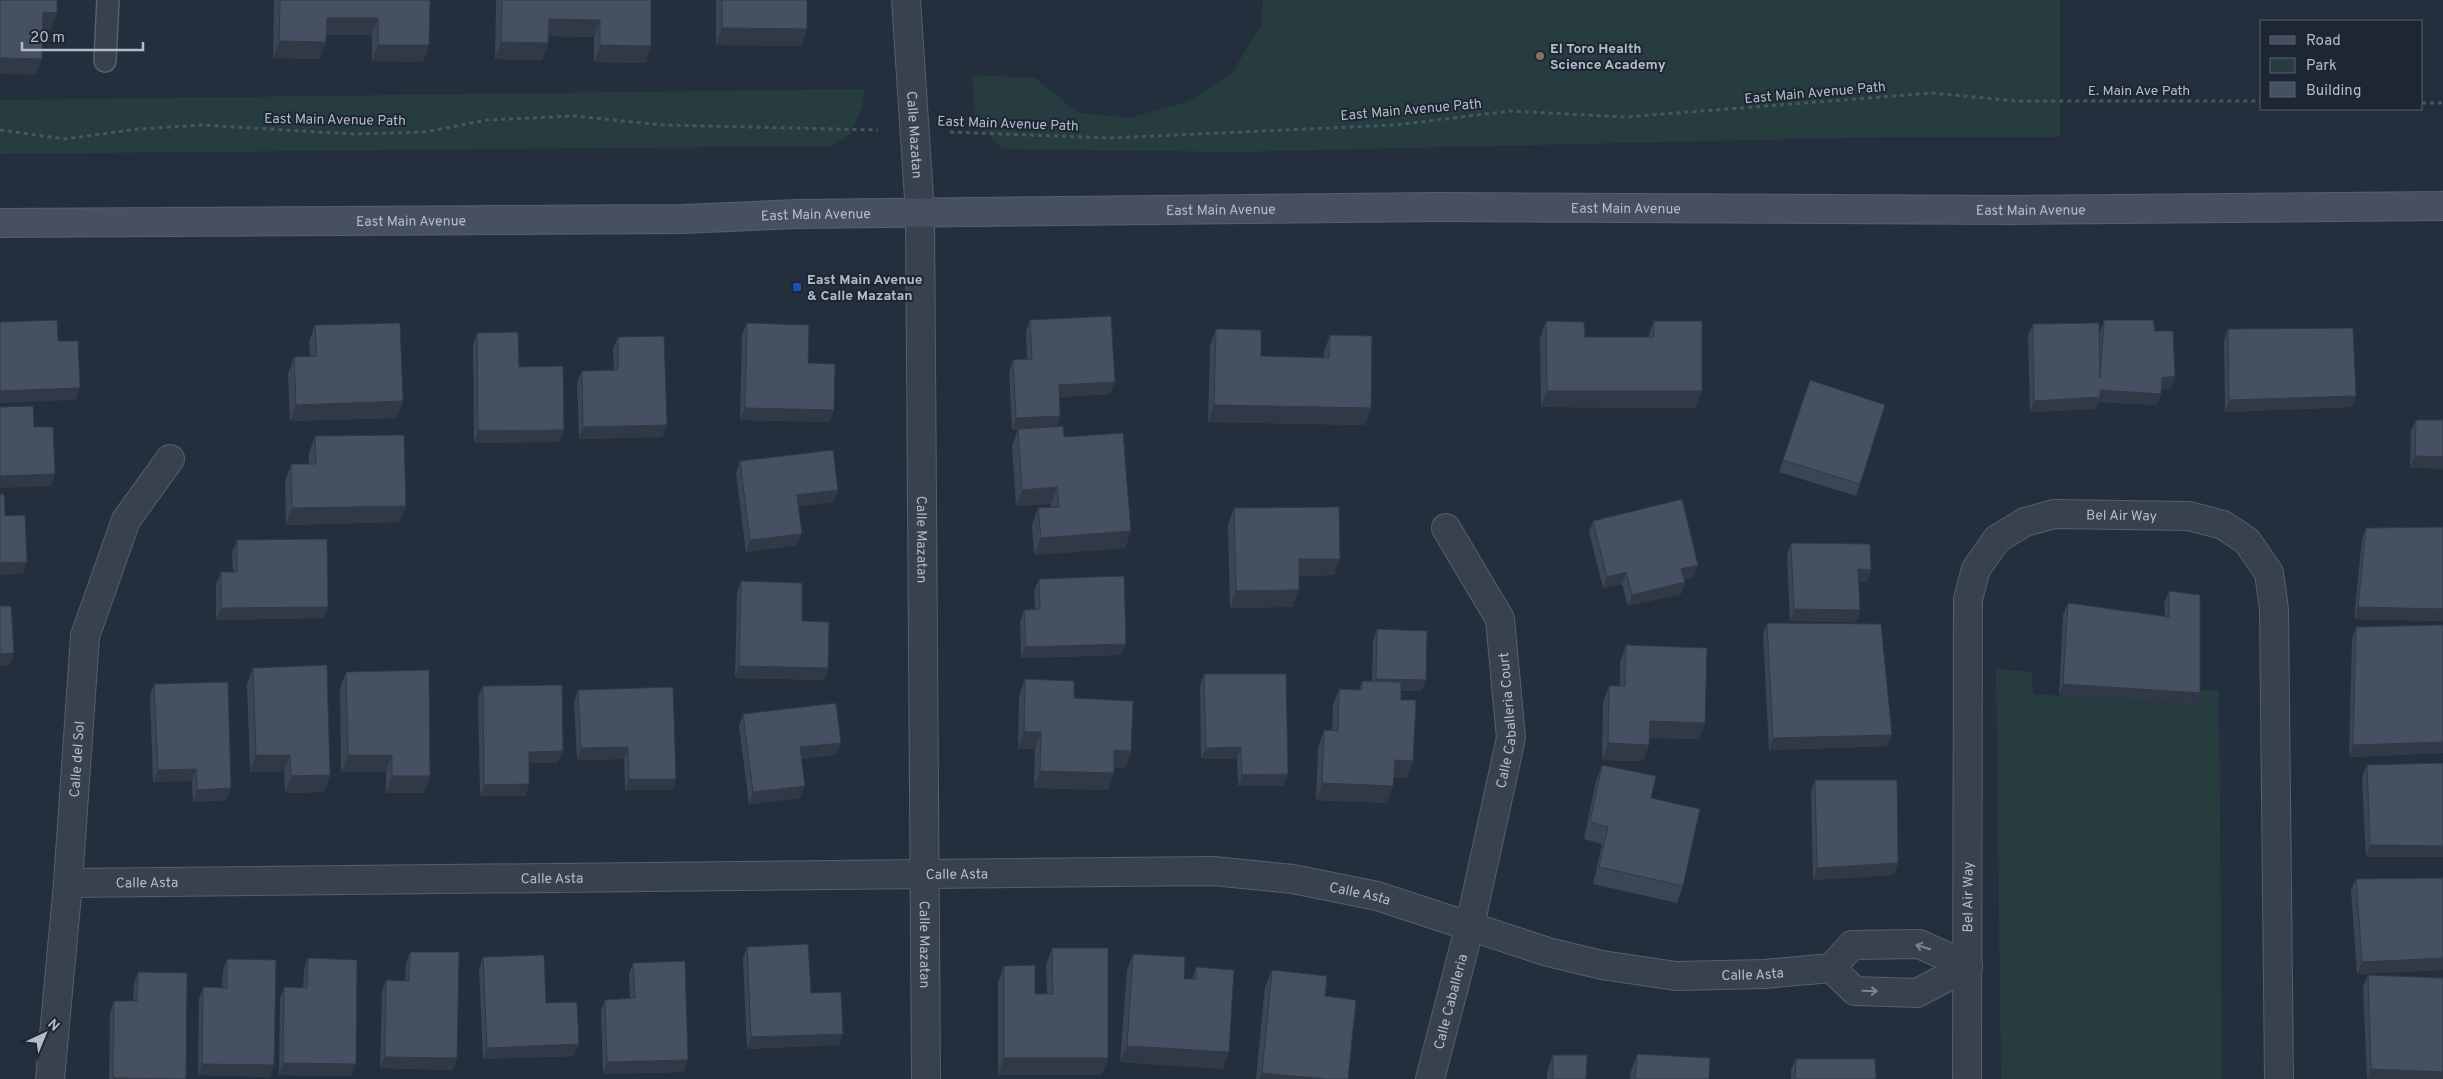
<svg xmlns="http://www.w3.org/2000/svg" width="2443" height="1079" font-family="Overpass,sans-serif">
<rect width="100%" height="100%" fill="#242f3e"/>
<g fill="#263c3f">
<polygon points="1263,0 2060,0 2060,137 1883,137 1235,152 1002,149 975,119 972,75 1035,78 1077,112 1128,118 1187,102 1231,74 1261,26"/>
<polygon points="865,89 862,107 851,134 832,146 0,154 0,100"/>
<polygon points="1996,669 2032,672 2033,694 2195,704 2197,690 2219,690 2222,1079 2001,1079"/>
</g>
<g fill="none" stroke-linecap="round" stroke-linejoin="round">
<g stroke="#565f6c" stroke-width="24">
<polyline id="service" points="105,61 108,0"/>
</g>
<g stroke="#565f6c" stroke-width="30">
<g id="minor">
<path id="s1" d="M 906,0 L 920,213 L 926,1079"/>
<path id="s2" d="M 68,883 L 1213,871 L 1293,879 L 1377,896 L 1548,952 L 1602,965 L 1676,976 L 1764,974 L 1831,968 L 1852,945 L 1919,944 L 1968,966"/>
<polyline points="1831,968 1855,991 1917,993 1968,966"/>
<path id="s3" d="M 50,1079 L 68,883 L 85,636 L 126,520 L 170,459"/>
<path id="s4" d="M 1430,1079 L 1470,925 L 1511,738 L 1500,619 L 1446,528"/>
<path id="s5" d="M 1967,1079 L 1968,599 L 1976,569 L 1997,539 L 2025,522 L 2054,514 L 2189,516 L 2223,525 L 2247,541 L 2269,573 L 2274,609 L 2279,1079"/>
</g>
</g>
<g stroke="#565f6c" stroke-width="30">
<g id="secondary">
<path id="s6" d="M 0,223 L 683,219 L 797,214 L 1440,207 L 2014,210 L 2443,206"/>
</g>
</g>
<g stroke="#44595c" stroke-width="3" stroke-dasharray="4 4" stroke-linecap="butt">
<polyline points="2422,103 2443,103"/>
<polyline points="0,130 65,139 138,129 202,125 353,134 425,132 487,120 574,116 663,125 878,130"/>
<polyline points="950,132 1110,138 1394,125 1511,111 1625,117 1933,93 2016,101 2262,101"/>
</g>
<use href="#service" stroke="#38414e" stroke-width="21"/>
<use href="#minor" stroke="#38414e" stroke-width="28"/>
<use href="#secondary" stroke="#465061" stroke-width="28"/>
</g>
<g fill="#3b4654">
<polygon points="274,0 430,0 429,45 423,62 372,61 372,35 327,35 320,59 273,58"/>
<polygon points="496,0 651,0 651,46 645,63 594,62 594,37 549,36 548,43 542,60 495,59"/>
<polygon points="716,0 807,0 807,29 801,46 716,45"/>
<polygon points="1030,320 1115,382 1110,394 1059,397 1060,416 1056,427 1131,531 1125,548 1034,555 1032,525 1038,508 1051,507 1051,504 1016,506 1012,446 1018,429 1019,429 1012,430 1009,372 1013,360 1027,359 1026,332"/>
<polygon points="2104,320 2155,331 2175,376 2171,388 2161,389 2161,394 2157,405 2099,402 2096,409 2030,412 2028,336 2033,324 2099,337 2100,332"/>
<polygon points="1546,321 1585,337 1648,337 1654,321 1696,408 1541,407 1540,338"/>
<polygon points="747,323 808,363 830,422 740,420 742,335"/>
<polygon points="315,325 403,401 397,418 290,421 288,374 294,357 310,357 309,342"/>
<polygon points="1216,329 1261,356 1324,358 1324,352 1330,335 1371,408 1365,425 1208,422 1210,346"/>
<polygon points="2228,329 2352,407 2225,412 2224,341"/>
<polygon points="477,333 519,367 564,430 560,442 474,443 473,345"/>
<polygon points="618,337 667,425 662,437 579,439 577,382 582,371 614,370 613,349"/>
<polygon points="1810,380 1860,484 1856,496 1779,472"/>
<polygon points="2416,420 2443,420 2410,468 2411,431"/>
<polygon points="315,436 406,506 400,522 286,525 285,481 291,464 309,464 309,453"/>
<polygon points="740,461 838,490 833,502 798,506 797,545 746,552 736,473"/>
<polygon points="1234,508 1334,575 1299,576 1293,607 1230,608 1228,525"/>
<polygon points="1593,521 1694,577 1684,579 1685,582 1681,594 1628,606 1622,584 1603,588 1589,532"/>
<polygon points="2443,527 2443,621 2354,619 2362,539 2366,528"/>
<polygon points="237,540 328,607 324,618 216,620 216,584 221,572 233,572 232,552"/>
<polygon points="1791,543 1871,570 1867,582 1858,581 1860,610 1856,622 1790,621 1787,555"/>
<polygon points="1039,579 1126,644 1121,655 1021,658 1020,622 1024,610 1035,610 1034,591"/>
<polygon points="741,581 802,621 828,668 824,680 735,678 737,593"/>
<polygon points="2169,591 2200,693 2195,704 2059,695 2063,615 2068,603 2165,616 2164,603"/>
<polygon points="1767,623 1892,735 1888,746 1769,750 1763,635"/>
<polygon points="2443,625 2443,753 2349,757 2352,639 2356,627"/>
<polygon points="1377,629 1422,691 1401,691 1401,700 1413,761 1407,778 1394,777 1387,803 1316,800 1318,747 1324,730 1332,731 1333,705 1339,689 1359,690 1362,681 1372,681 1373,641"/>
<polygon points="1626,645 1699,739 1649,738 1643,761 1602,760 1603,702 1609,686 1620,686 1620,662"/>
<polygon points="253,668 330,775 324,792 285,793 284,771 250,772 247,684"/>
<polygon points="346,672 430,776 424,793 386,793 386,772 341,772 340,689"/>
<polygon points="1204,674 1288,774 1283,786 1238,786 1237,759 1201,759 1200,686"/>
<polygon points="1025,679 1074,698 1131,751 1125,768 1114,767 1114,773 1108,790 1034,788 1035,749 1018,749 1019,696"/>
<polygon points="154,684 227,800 193,802 192,781 153,782 150,696"/>
<polygon points="483,686 558,763 529,763 529,784 525,796 480,796 478,697"/>
<polygon points="578,690 676,779 672,790 625,790 624,759 577,760 574,702"/>
<polygon points="743,714 836,754 801,759 800,798 749,804 739,726"/>
<polygon points="2443,763 2366,857 2362,777 2367,765"/>
<polygon points="1602,765 1651,798 1683,886 1677,903 1593,884 1602,844 1584,839 1596,781"/>
<polygon points="1815,780 1898,863 1894,875 1813,880 1811,792"/>
<polygon points="2443,878 2443,970 2357,974 2351,890 2356,879"/>
<polygon points="747,947 811,993 839,1045 747,1049 743,958"/>
<polygon points="1052,948 1108,1058 1102,1075 998,1075 998,982 1004,966 1035,994 1047,994 1046,965"/>
<polygon points="410,952 453,1070 380,1068 382,992 386,980 405,981 406,963"/>
<polygon points="1133,954 1184,979 1192,979 1196,967 1223,1069 1120,1062 1127,970"/>
<polygon points="483,957 546,1003 579,1044 574,1056 483,1059 479,969"/>
<polygon points="308,958 352,1076 279,1075 280,999 284,987 303,987 304,970"/>
<polygon points="227,959 274,1065 270,1077 198,1075 199,999 203,987 222,988 223,970"/>
<polygon points="633,963 684,1072 603,1074 601,1011 605,1000 630,999 629,974"/>
<polygon points="1272,970 1325,996 1348,1079 1256,1079 1265,987"/>
<polygon points="138,972 186,1079 109,1079 110,1013 114,1001 133,1001 134,984"/>
<polygon points="2368,975 2443,1079 2367,1079 2363,987"/>
<polygon points="1637,1054 1709,1079 1630,1079 1631,1071"/>
<polygon points="1553,1055 1586,1079 1547,1079 1547,1072"/>
<polygon points="1796,1059 1876,1079 1791,1079 1791,1070"/>
</g>
<g fill="#303945">
<polygon points="43,12 57,13 51,30 37,29"/>
<polygon points="327,18 378,18 372,35 321,35"/>
<polygon points="549,19 600,20 594,37 543,36"/>
<polygon points="722,28 807,29 801,46 716,45"/>
<polygon points="279,41 326,42 320,59 273,58"/>
<polygon points="501,42 548,43 542,60 495,59"/>
<polygon points="378,45 429,45 423,62 372,61"/>
<polygon points="600,45 651,46 645,63 594,62"/>
<polygon points="0,58 42,59 36,75 0,74"/>
<polygon points="2175,376 2171,388 2157,389 2162,378"/>
<polygon points="1115,382 1110,394 1055,397 1059,385"/>
<polygon points="80,388 76,400 0,403 0,391"/>
<polygon points="2100,390 2161,394 2157,405 2099,402 2096,409 2030,412 2034,401"/>
<polygon points="1547,391 1702,391 1696,408 1541,407"/>
<polygon points="2356,396 2352,407 2225,412 2229,400"/>
<polygon points="403,401 397,418 290,421 296,405"/>
<polygon points="1214,405 1371,408 1365,425 1208,422"/>
<polygon points="745,408 834,410 830,422 740,420"/>
<polygon points="1060,416 1056,427 1012,430 1016,418"/>
<polygon points="667,425 662,437 579,439 583,427"/>
<polygon points="564,430 560,442 474,443 478,431"/>
<polygon points="2415,456 2443,457 2443,469 2410,468"/>
<polygon points="55,474 51,486 0,488 0,476"/>
<polygon points="1057,487 1051,504 1016,506 1022,490"/>
<polygon points="838,490 833,502 792,507 797,495"/>
<polygon points="406,506 400,522 286,525 292,508"/>
<polygon points="1131,531 1125,548 1034,555 1041,538"/>
<polygon points="802,534 797,545 746,552 750,540"/>
<polygon points="1299,559 1340,559 1334,575 1293,576"/>
<polygon points="27,562 23,574 0,575 0,563"/>
<polygon points="1698,565 1694,577 1677,581 1681,569"/>
<polygon points="1858,569 1871,570 1867,582 1853,581"/>
<polygon points="1626,572 1622,584 1603,588 1607,577"/>
<polygon points="1685,582 1681,594 1628,606 1632,595"/>
<polygon points="1299,590 1293,607 1230,608 1236,591"/>
<polygon points="328,607 324,618 216,620 221,608"/>
<polygon points="2358,607 2443,609 2443,621 2354,619"/>
<polygon points="1794,609 1860,610 1856,622 1790,621"/>
<polygon points="1126,644 1121,655 1021,658 1026,647"/>
<polygon points="14,653 10,665 0,666 0,654"/>
<polygon points="739,666 828,668 824,680 735,678"/>
<polygon points="1376,679 1426,680 1422,691 1372,690"/>
<polygon points="2063,684 2200,693 2195,704 2059,695"/>
<polygon points="1650,721 1705,723 1699,739 1644,738"/>
<polygon points="1024,732 1041,732 1035,749 1018,749"/>
<polygon points="1892,735 1888,746 1769,750 1773,738"/>
<polygon points="2443,742 2443,753 2349,757 2353,745"/>
<polygon points="841,743 836,754 796,759 800,747"/>
<polygon points="1608,743 1649,745 1643,761 1602,760"/>
<polygon points="628,747 624,759 577,760 581,748"/>
<polygon points="1241,747 1237,759 1201,759 1206,748"/>
<polygon points="1114,750 1131,751 1125,768 1108,767"/>
<polygon points="563,751 558,763 524,763 529,752"/>
<polygon points="256,755 290,755 284,771 250,772"/>
<polygon points="348,755 392,755 386,772 341,772"/>
<polygon points="1395,760 1413,761 1407,778 1388,777"/>
<polygon points="196,769 192,781 153,782 158,770"/>
<polygon points="1040,771 1114,773 1108,790 1034,788"/>
<polygon points="1288,774 1283,786 1238,786 1242,775"/>
<polygon points="330,775 324,792 285,793 291,776"/>
<polygon points="392,776 430,776 424,793 386,793"/>
<polygon points="629,779 676,779 672,790 625,790"/>
<polygon points="1322,783 1393,786 1387,803 1316,800"/>
<polygon points="529,784 525,796 480,796 484,785"/>
<polygon points="805,786 800,798 749,804 753,792"/>
<polygon points="231,788 227,800 193,802 197,790"/>
<polygon points="2370,845 2443,846 2443,857 2366,857"/>
<polygon points="1898,863 1894,875 1813,880 1817,868"/>
<polygon points="2443,958 2443,970 2357,974 2362,962"/>
<polygon points="843,1034 839,1045 747,1049 751,1037"/>
<polygon points="579,1044 574,1056 483,1059 487,1048"/>
<polygon points="1127,1046 1229,1052 1223,1069 1120,1062"/>
<polygon points="385,1057 457,1058 453,1070 380,1068"/>
<polygon points="1004,1058 1108,1058 1102,1075 998,1075"/>
<polygon points="688,1060 684,1072 603,1074 607,1062"/>
<polygon points="283,1063 356,1064 352,1076 279,1075"/>
<polygon points="202,1064 274,1065 270,1077 198,1075"/>
<polygon points="2371,1069 2443,1072 2443,1079 2367,1079"/>
<polygon points="1262,1073 1325,1079 1259,1079"/>
<polygon points="113,1078 186,1079 113,1079"/>
</g>
<g fill="#455162" stroke="#303945">
<polygon points="0,0 57,0 57,13 43,12 42,59 0,58"/>
<polygon points="280,0 430,0 429,45 378,45 378,18 327,18 326,42 279,41"/>
<polygon points="502,0 651,0 651,46 600,45 600,20 549,19 548,43 501,42"/>
<polygon points="722,0 807,0 807,29 722,28"/>
<polygon points="1111,316 1115,382 1059,385 1060,416 1016,418 1013,360 1032,359 1030,320"/>
<polygon points="57,320 58,341 78,341 80,388 0,391 0,322"/>
<polygon points="2104,320 2153,320 2155,331 2173,331 2175,376 2162,378 2161,394 2100,390 2100,397 2034,401 2033,324 2099,323 2100,378"/>
<polygon points="1546,321 1584,322 1585,337 1654,337 1654,321 1702,321 1702,391 1547,391"/>
<polygon points="400,323 403,401 296,405 294,357 317,356 315,325"/>
<polygon points="747,323 809,325 808,363 835,364 834,410 745,408"/>
<polygon points="2353,328 2356,396 2229,400 2228,329"/>
<polygon points="1216,329 1261,330 1261,356 1329,358 1330,335 1372,336 1371,408 1214,405"/>
<polygon points="518,332 519,367 563,366 564,430 478,431 477,333"/>
<polygon points="664,336 667,425 583,427 582,371 618,370 618,337"/>
<polygon points="1810,380 1885,405 1860,484 1783,460"/>
<polygon points="33,406 34,427 53,427 55,474 0,476 0,407"/>
<polygon points="2416,420 2443,420 2443,457 2415,456"/>
<polygon points="1063,426 1064,437 1123,433 1131,531 1041,538 1038,508 1059,507 1057,487 1022,490 1018,429"/>
<polygon points="404,435 406,506 292,508 291,464 316,464 315,436"/>
<polygon points="833,450 838,490 797,495 802,534 750,540 740,461"/>
<polygon points="0,494 4,494 5,516 25,515 27,562 0,563"/>
<polygon points="1682,499 1698,565 1681,569 1685,582 1632,595 1626,572 1607,577 1593,521"/>
<polygon points="1339,507 1340,559 1299,559 1299,590 1236,591 1234,508"/>
<polygon points="2443,527 2443,609 2358,607 2366,528"/>
<polygon points="327,539 328,607 221,608 221,572 237,572 237,540"/>
<polygon points="1791,543 1870,544 1871,570 1858,569 1860,610 1794,609"/>
<polygon points="1124,576 1126,644 1026,647 1024,610 1040,609 1039,579"/>
<polygon points="741,581 802,583 802,621 829,622 828,668 739,666"/>
<polygon points="2169,591 2200,595 2200,693 2063,684 2068,603 2169,617"/>
<polygon points="0,606 11,606 14,653 0,654"/>
<polygon points="1767,623 1881,624 1892,735 1773,738"/>
<polygon points="2443,625 2443,742 2353,745 2356,627"/>
<polygon points="1377,629 1427,631 1426,680 1376,679"/>
<polygon points="1626,645 1707,648 1705,723 1650,721 1649,745 1608,743 1609,686 1625,686"/>
<polygon points="327,665 330,775 291,776 290,755 256,755 253,668"/>
<polygon points="429,670 430,776 392,776 392,755 348,755 346,672"/>
<polygon points="1204,674 1286,674 1288,774 1242,775 1241,747 1206,748"/>
<polygon points="1025,679 1074,681 1074,698 1133,701 1131,751 1114,750 1114,773 1040,771 1041,732 1024,732"/>
<polygon points="1362,681 1401,682 1401,700 1416,700 1413,761 1395,760 1393,786 1322,783 1324,730 1338,731 1339,689 1362,690"/>
<polygon points="228,682 231,788 197,790 196,769 158,770 154,684"/>
<polygon points="562,685 563,751 529,752 529,784 484,785 483,686"/>
<polygon points="673,687 676,779 629,779 628,747 581,748 578,690"/>
<polygon points="836,703 841,743 800,747 805,786 753,792 743,714"/>
<polygon points="2443,763 2443,846 2370,845 2367,765"/>
<polygon points="1602,765 1656,776 1651,798 1700,809 1683,886 1599,867 1608,827 1590,822"/>
<polygon points="1815,780 1897,780 1898,863 1817,868"/>
<polygon points="2443,878 2443,958 2362,962 2356,879"/>
<polygon points="808,944 811,993 841,992 843,1034 751,1037 747,947"/>
<polygon points="1052,948 1108,948 1108,1058 1004,1058 1004,966 1035,965 1035,994 1053,994"/>
<polygon points="410,952 459,952 457,1058 385,1057 386,980 409,981"/>
<polygon points="1133,954 1185,957 1184,979 1196,979 1196,967 1234,970 1229,1052 1127,1046"/>
<polygon points="544,955 546,1003 577,1002 579,1044 487,1048 483,957"/>
<polygon points="308,958 357,960 356,1064 283,1063 284,987 307,988"/>
<polygon points="227,959 276,960 274,1065 202,1064 203,987 227,988"/>
<polygon points="685,961 688,1060 607,1062 605,1000 635,998 633,963"/>
<polygon points="1272,970 1327,976 1325,996 1356,1000 1348,1079 1325,1079 1262,1073"/>
<polygon points="138,972 187,973 186,1079 113,1078 114,1001 137,1001"/>
<polygon points="2368,975 2443,978 2443,1072 2371,1069"/>
<polygon points="1637,1054 1710,1058 1709,1079 1635,1079"/>
<polygon points="1553,1055 1587,1055 1586,1079 1553,1079"/>
<polygon points="1796,1059 1875,1059 1876,1079 1795,1079"/>
</g>
<defs><path id="oneway-shaft" d="M-6 0H5M1.5-3L5.5 0L1.5 3" fill="none" stroke-width="1.6" stroke-linecap="round" stroke-linejoin="round" transform="scale(1.25)"/></defs>
<g stroke="#7c8592">
<use href="#oneway-shaft" transform="translate(1923 947) rotate(-162)"/>
<use href="#oneway-shaft" transform="translate(1870 991) rotate(2)"/>
</g>
<circle fill="#8d6e63" stroke="#1d2633" stroke-width="2" cx="1540" cy="56" r="5"/>
<rect fill="#1a4fb4" stroke="#1d2633" stroke-width="2" x="792" y="282" width="10" height="10" rx="2.5"/>
<g text-anchor="middle" stroke-width="4" stroke-linejoin="round" paint-order="stroke">
<g font-size="14" font-weight="bold" fill="#b4bcc9" stroke="#1d2633" text-anchor="start">
<text x="1550" y="53">El Toro Health<tspan x="1550" dy="16">Science Academy</tspan></text>
<text x="807" y="284">East Main Avenue<tspan x="807" dy="16">&amp; Calle Mazatan</tspan></text>
</g>
<g font-size="14" fill="#b4bcc9" stroke="#1d2633">
<text x="2139" y="95">E. Main Ave Path</text>
<text transform="translate(1815 92) rotate(-5)" y="5">East Main Avenue Path</text>
<text transform="translate(1411 109) rotate(-5)" y="5">East Main Avenue Path</text>
<text transform="translate(335 119) rotate(1)" y="5">East Main Avenue Path</text>
<text transform="translate(1008 123) rotate(2)" y="5">East Main Avenue Path</text>
<text dy="5" stroke="none"><textPath href="#s1" startOffset="135">Calle Mazatan</textPath></text>
<text dy="5" stroke="none"><textPath href="#s6" startOffset="1626">East Main Avenue</textPath></text>
<text dy="5" stroke="none"><textPath href="#s6" startOffset="1221">East Main Avenue</textPath></text>
<text dy="5" stroke="none"><textPath href="#s6" startOffset="2031">East Main Avenue</textPath></text>
<text dy="5" stroke="none"><textPath href="#s6" startOffset="816">East Main Avenue</textPath></text>
<text dy="5" stroke="none"><textPath href="#s6" startOffset="411">East Main Avenue</textPath></text>
<text dy="5" stroke="none"><textPath href="#s5" startOffset="678">Bel Air Way</textPath></text>
<text dy="5" stroke="none"><textPath href="#s1" startOffset="540">Calle Mazatan</textPath></text>
<text dy="5" stroke="none"><textPath href="#s4" startOffset="368">Calle Caballeria Court</textPath></text>
<text dy="5" stroke="none"><textPath href="#s3" startOffset="321">Calle del Sol</textPath></text>
<text dy="5" stroke="none"><textPath href="#s2" startOffset="889">Calle Asta</textPath></text>
<text dy="5" stroke="none"><textPath href="#s2" startOffset="484">Calle Asta</textPath></text>
<text dy="5" stroke="none"><textPath href="#s2" startOffset="79">Calle Asta</textPath></text>
<text dy="5" stroke="none"><textPath href="#s2" startOffset="1294">Calle Asta</textPath></text>
<text dy="5" stroke="none"><textPath href="#s5" startOffset="182">Bel Air Way</textPath></text>
<text dy="5" stroke="none"><textPath href="#s1" startOffset="945">Calle Mazatan</textPath></text>
<text dy="5" stroke="none"><textPath href="#s2" startOffset="1698">Calle Asta</textPath></text>
<text dy="5" stroke="none"><textPath href="#s4" startOffset="80">Calle Caballeria</textPath></text>
</g>
</g>
<rect x="2260" y="20" width="162" height="90" fill="#1d2633" stroke="#59626f"/>
<rect x="2270" y="36" width="25" height="8" fill="#465061" stroke="#59626f"/>
<text x="2306" y="45" font-size="15" fill="#b4bcc9">Road</text>
<rect x="2270" y="58" width="25" height="15" fill="#263c3f" stroke="#59626f"/>
<text x="2306" y="70" font-size="15" fill="#b4bcc9">Park</text>
<rect x="2270" y="82" width="25" height="15" fill="#455162" stroke="#59626f"/>
<text x="2306" y="95" font-size="15" fill="#b4bcc9">Building</text>
<g transform="translate(45 1034) rotate(44)" stroke="#1d2633" stroke-width="4" paint-order="stroke">
<path d="M0-4L9 19L0 12L-9 19Z" fill="#b4bcc9"/>
<text y="-8" font-size="14" font-weight="bold" text-anchor="middle" fill="#b4bcc9">N</text>
</g>
<path d="M22 42v8h121v-8" fill="none" stroke="#b4bcc9" stroke-width="2.5"/>
<text x="30" y="42" font-size="15" fill="#b4bcc9" stroke="#1d2633" stroke-width="4" paint-order="stroke">20 m</text>
</svg>
